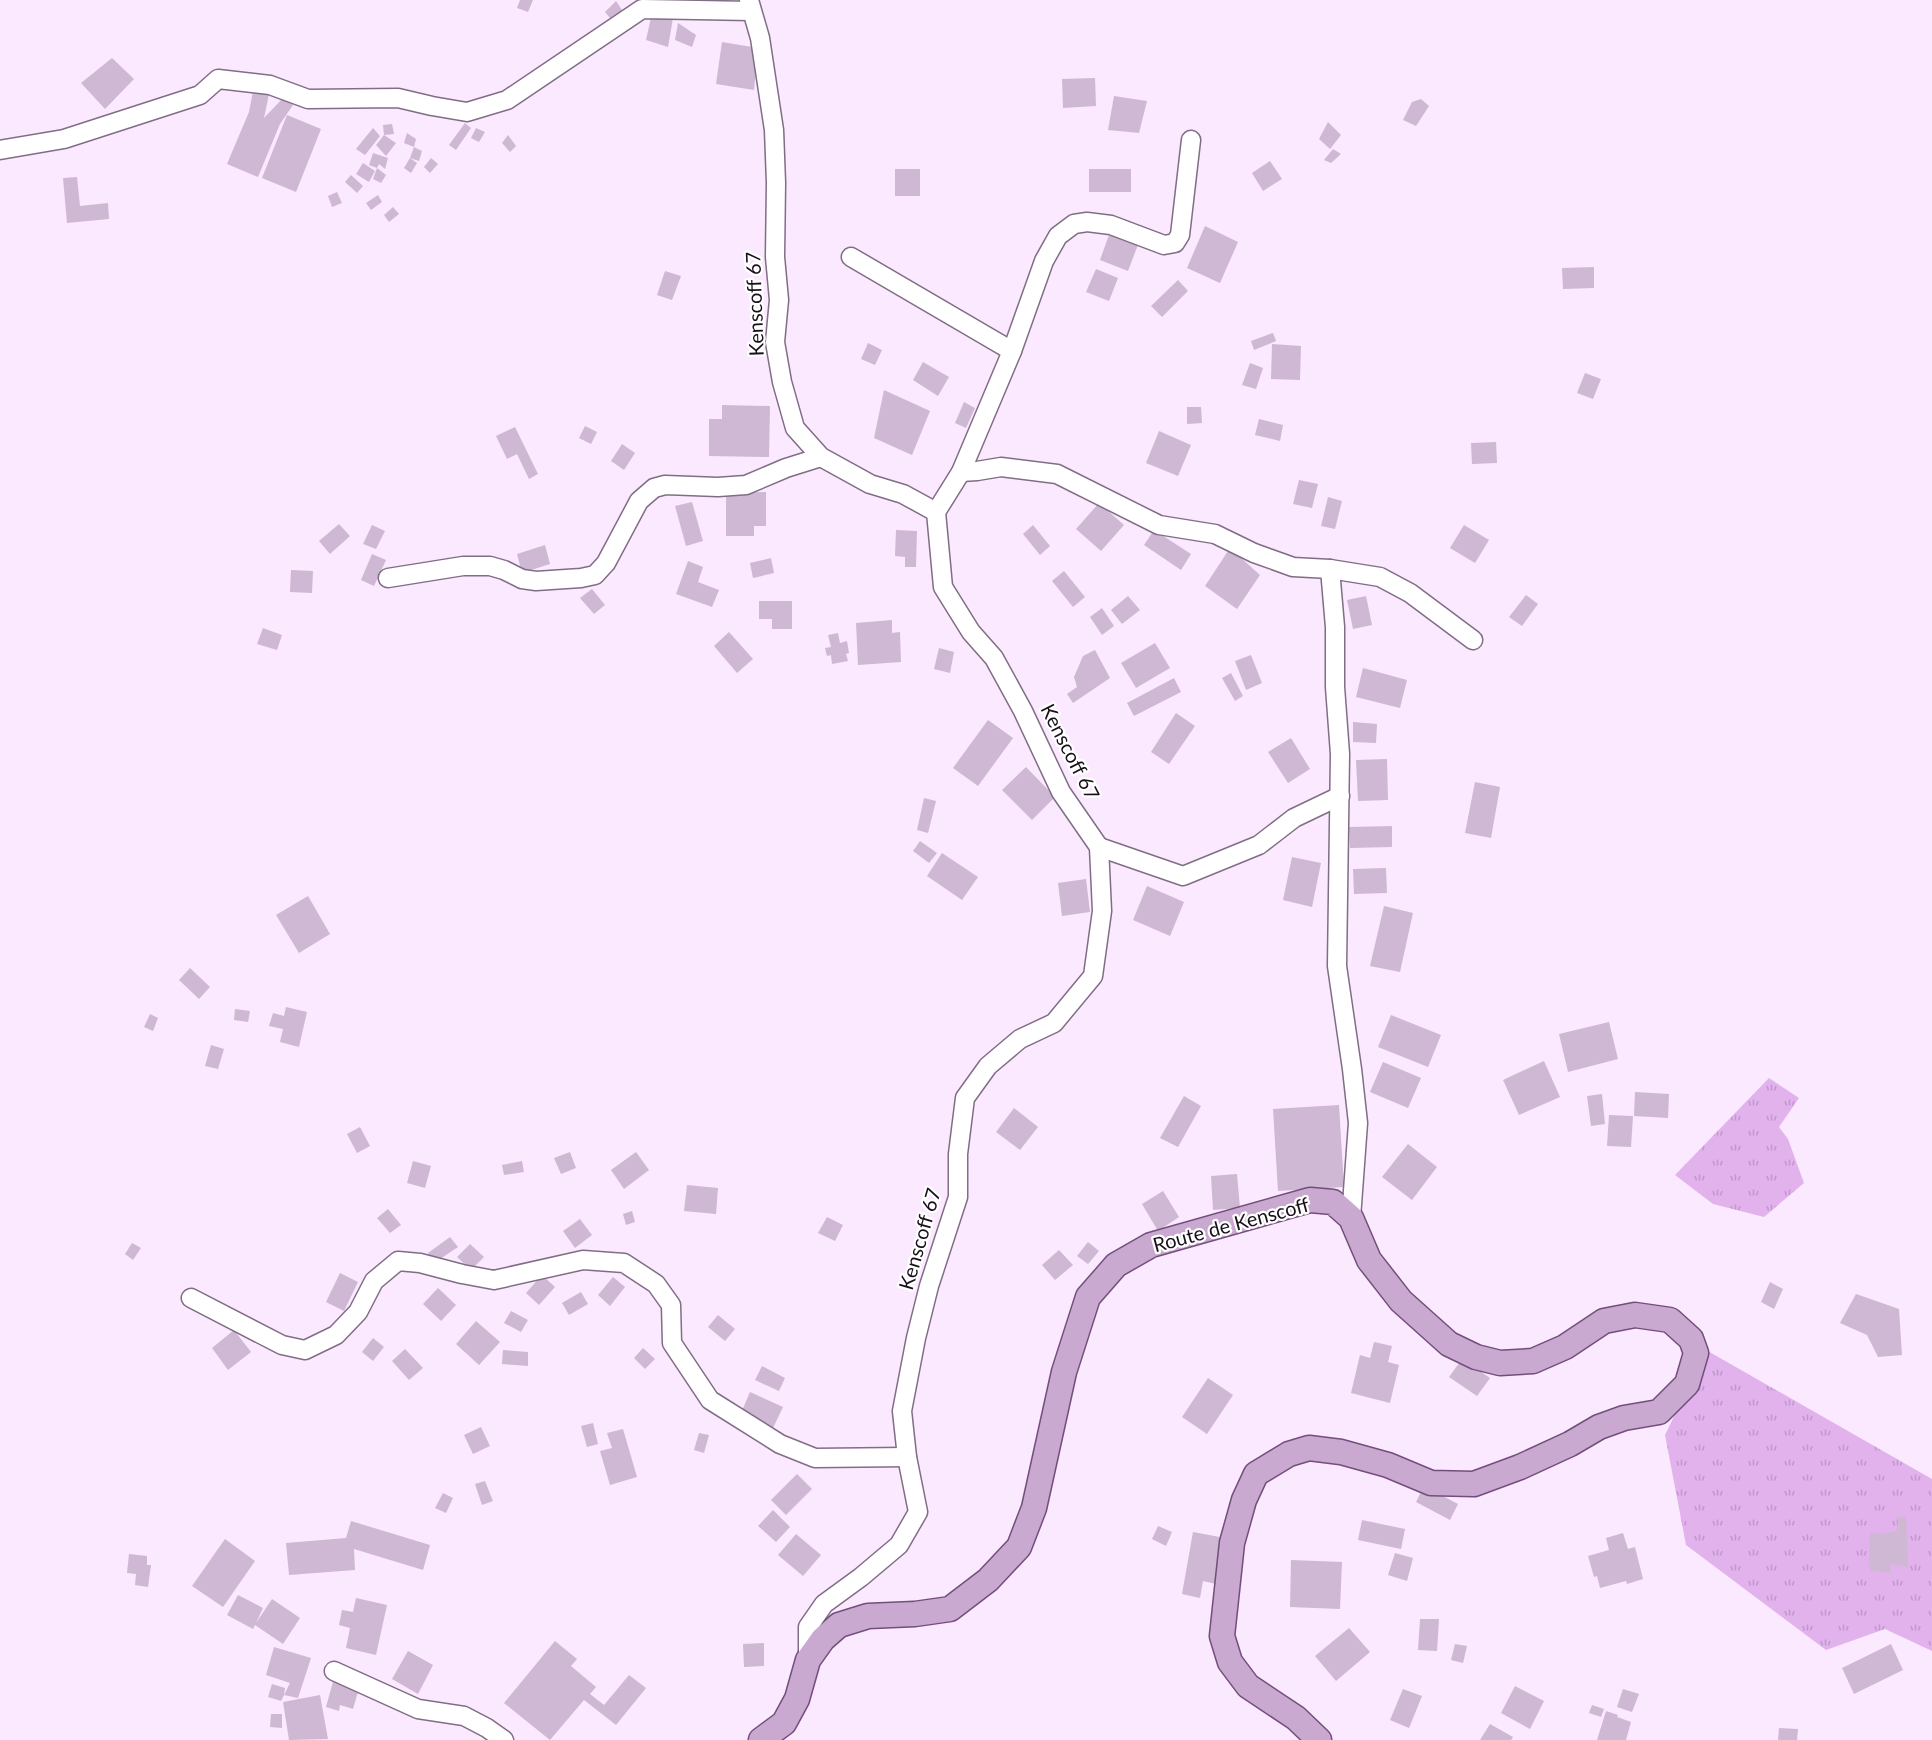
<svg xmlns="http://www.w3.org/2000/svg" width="1932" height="1740" font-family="Lato,sans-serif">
<defs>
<pattern id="grass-tufts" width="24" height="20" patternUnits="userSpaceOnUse" patternTransform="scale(1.5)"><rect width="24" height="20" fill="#e2b2ed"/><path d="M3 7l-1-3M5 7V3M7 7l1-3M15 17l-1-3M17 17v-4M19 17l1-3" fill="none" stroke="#c198cb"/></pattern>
</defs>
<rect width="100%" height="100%" fill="#fbe9ff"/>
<g fill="url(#grass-tufts)">
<polygon points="1769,1078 1799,1098 1779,1127 1788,1139 1804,1183 1764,1217 1713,1204 1675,1175"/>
<polygon points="1706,1350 1932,1479 1932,1651 1885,1629 1826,1650 1686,1545 1665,1435"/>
</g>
<g fill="#ceb8d3">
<polygon points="520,0 533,0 528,12 517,8"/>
<polygon points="616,1 622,10 610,18 605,12"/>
<polygon points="652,13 673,18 668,47 646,40"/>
<polygon points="678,23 696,35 692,47 675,40"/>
<polygon points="722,42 758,48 754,90 716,84"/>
<polygon points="112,58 134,79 105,109 81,83"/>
<polygon points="1095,78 1096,106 1063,108 1062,79"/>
<polygon points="253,91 269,94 264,118 284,97 293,105 280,124 258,177 227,164 249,112"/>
<polygon points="1114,96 1147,101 1139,133 1108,130"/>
<polygon points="1421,99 1429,106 1416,126 1403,120 1412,102"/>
<polygon points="287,115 321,129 296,192 262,178"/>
<polygon points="1328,122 1341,135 1330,149 1319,139"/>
<polygon points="465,123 471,128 456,150 449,145"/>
<polygon points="392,124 394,134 384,135 383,125"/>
<polygon points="373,128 380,136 365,155 356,149"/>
<polygon points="476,128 485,132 479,142 471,138"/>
<polygon points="407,133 416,139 414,147 404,143"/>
<polygon points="384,135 396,143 386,156 376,145"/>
<polygon points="508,135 516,146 510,152 502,143"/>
<polygon points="414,147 422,151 419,161 410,158"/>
<polygon points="1333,149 1341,154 1331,163 1324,160"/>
<polygon points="373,153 388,158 385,169 379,164 377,168 369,165"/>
<polygon points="410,158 417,163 411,173 404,168"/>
<polygon points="431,158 438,164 430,173 424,167"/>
<polygon points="1270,161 1282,179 1263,191 1252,173"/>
<polygon points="363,163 375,171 369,182 356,174"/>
<polygon points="377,168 386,175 381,183 373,179"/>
<rect x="895" y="169" width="25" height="27"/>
<rect x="1089" y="169" width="42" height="23"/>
<polygon points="351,175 363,186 357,193 345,182"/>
<polygon points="77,177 80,206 108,203 109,219 67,223 63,178"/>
<polygon points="337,192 342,203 332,207 328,196"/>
<polygon points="378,195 382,202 371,210 366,203"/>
<polygon points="393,207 399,214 389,222 384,215"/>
<polygon points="1205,226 1238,242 1220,283 1187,268"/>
<polygon points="1110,232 1139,242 1128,271 1100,260"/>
<polygon points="1594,267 1594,288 1563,289 1562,268"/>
<polygon points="1096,269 1118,278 1109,301 1086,292"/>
<polygon points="665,271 681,276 672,300 657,295"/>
<polygon points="1178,280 1188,291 1162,317 1151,306"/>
<polygon points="1273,333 1276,341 1254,350 1251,341"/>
<polygon points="868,343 882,350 875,365 861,359"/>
<polygon points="1272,344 1301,346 1300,380 1271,379"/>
<polygon points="923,362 949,377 938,396 913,380"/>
<polygon points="1250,363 1263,368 1256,389 1242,385"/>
<polygon points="1585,373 1601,379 1593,399 1577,393"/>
<polygon points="884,390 930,411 912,455 874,438"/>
<polygon points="964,402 975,408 966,428 955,423"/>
<polygon points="722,405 770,406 769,457 709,456 709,419 722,419"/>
<polygon points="1187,407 1201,407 1202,423 1187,424"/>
<polygon points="1259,419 1283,425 1280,441 1255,435"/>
<polygon points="585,426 597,432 591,444 579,438"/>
<polygon points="515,427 538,474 529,479 517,454 507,459 496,436"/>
<polygon points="1159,431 1191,445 1178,476 1146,463"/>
<polygon points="1496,442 1497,463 1472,464 1471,443"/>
<polygon points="622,444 635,453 624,470 611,461"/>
<polygon points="1299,480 1318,484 1312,508 1293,504"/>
<polygon points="766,492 766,526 754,526 754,536 726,536 726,493"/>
<polygon points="1328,497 1342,501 1335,529 1321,526"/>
<polygon points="692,502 703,541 686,546 675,506"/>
<polygon points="1099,503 1124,525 1101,551 1076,529"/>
<polygon points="339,524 350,536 330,554 319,541"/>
<polygon points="372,525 385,531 376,549 363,544"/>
<polygon points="1033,525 1050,546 1040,555 1023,534"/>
<polygon points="1464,525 1489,540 1475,563 1450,548"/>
<polygon points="896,530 917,531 916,567 905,567 905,557 895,556"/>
<polygon points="1154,530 1191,554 1181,570 1144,545"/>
<polygon points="545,545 550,564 522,573 517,554"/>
<polygon points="1230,548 1260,575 1237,609 1205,586"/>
<polygon points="372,554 386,560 374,586 361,580"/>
<polygon points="771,558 774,573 753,578 750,563"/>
<polygon points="688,561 703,567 698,582 719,590 712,607 676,594"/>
<polygon points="291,570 313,571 312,593 290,592"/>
<polygon points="1064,571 1085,597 1073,607 1052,581"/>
<polygon points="592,589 605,605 594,614 580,598"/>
<polygon points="1526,595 1538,604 1522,626 1509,617"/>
<polygon points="1128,596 1140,610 1122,624 1111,610"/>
<polygon points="1366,596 1372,625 1353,629 1347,600"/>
<polygon points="759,601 792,601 792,629 772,629 772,619 759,619"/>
<polygon points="1102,608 1114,626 1102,635 1090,617"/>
<polygon points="892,620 892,633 900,632 901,662 858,665 856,623"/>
<polygon points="263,628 282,635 277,650 257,644"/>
<polygon points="729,632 753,659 737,673 714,646"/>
<polygon points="838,633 840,643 847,641 849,653 846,654 848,661 832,664 831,655 827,656 825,648 831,647 828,635"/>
<polygon points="1155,643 1170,668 1136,688 1121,663"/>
<polygon points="939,648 954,652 950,673 934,669"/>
<polygon points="1095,650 1110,678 1073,703 1067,694 1077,687 1074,677 1083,656"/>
<polygon points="1251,655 1262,683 1246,690 1235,661"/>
<polygon points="1363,668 1407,680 1400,708 1356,697"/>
<polygon points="1231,673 1243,696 1235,701 1222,678"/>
<polygon points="1174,678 1181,692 1134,716 1127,703"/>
<polygon points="1176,713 1195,726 1169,764 1151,752"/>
<polygon points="988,720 1013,738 978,786 953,768"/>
<polygon points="1353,722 1377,724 1376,743 1353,742"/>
<polygon points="1291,738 1310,769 1288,783 1268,752"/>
<polygon points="1387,759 1388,800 1358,801 1356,760"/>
<polygon points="1026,767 1055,797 1032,820 1002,790"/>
<polygon points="1475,782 1500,787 1491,838 1465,833"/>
<polygon points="924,798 936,801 928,833 917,830"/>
<polygon points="1392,826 1392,847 1350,848 1349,827"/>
<polygon points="920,841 937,853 929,863 913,851"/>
<polygon points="942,853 978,877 962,900 927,876"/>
<polygon points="1292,857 1321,863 1312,907 1283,900"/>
<polygon points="1386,868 1387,893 1354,894 1353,869"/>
<polygon points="1086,879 1090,912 1062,916 1058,883"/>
<polygon points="1147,886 1184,902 1170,936 1133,920"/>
<polygon points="308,896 330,934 299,953 276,915"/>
<polygon points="1384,906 1413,913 1400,972 1370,966"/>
<polygon points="190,968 210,987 199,999 179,980"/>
<polygon points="286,1007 307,1012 299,1047 280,1042 283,1029 269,1026 273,1013 284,1016"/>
<polygon points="235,1009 250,1011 248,1022 234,1020"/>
<polygon points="150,1014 158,1018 153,1031 144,1027"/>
<polygon points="1391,1015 1441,1035 1428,1067 1378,1047"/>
<polygon points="1609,1022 1618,1059 1568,1072 1559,1034"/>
<polygon points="211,1045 224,1049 218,1069 205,1066"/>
<polygon points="1544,1061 1560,1097 1519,1115 1503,1080"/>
<polygon points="1383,1062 1421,1078 1408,1108 1370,1092"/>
<polygon points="1635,1092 1669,1094 1668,1118 1634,1116"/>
<polygon points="1602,1094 1605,1124 1591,1126 1587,1096"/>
<polygon points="1184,1096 1201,1106 1178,1147 1160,1138"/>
<polygon points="1339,1105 1344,1187 1278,1191 1273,1109"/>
<polygon points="1014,1108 1038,1127 1020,1150 996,1132"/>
<polygon points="1609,1115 1633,1116 1631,1147 1607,1146"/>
<polygon points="360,1127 370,1146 357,1153 347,1134"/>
<polygon points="1408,1144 1437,1167 1412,1200 1382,1177"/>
<polygon points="570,1152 576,1168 561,1174 554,1158"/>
<polygon points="636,1152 649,1170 624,1189 611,1170"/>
<polygon points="413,1161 431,1166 425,1188 407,1183"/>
<polygon points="522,1161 524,1172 504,1175 502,1165"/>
<polygon points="1237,1174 1240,1208 1213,1210 1211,1176"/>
<polygon points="687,1185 718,1188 716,1214 684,1211"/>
<polygon points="1163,1191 1179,1217 1158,1231 1142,1204"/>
<polygon points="388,1209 401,1225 390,1233 377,1218"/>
<polygon points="632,1211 635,1222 626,1225 623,1214"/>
<polygon points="827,1217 843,1225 835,1241 818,1233"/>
<polygon points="580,1219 592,1235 575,1248 563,1231"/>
<polygon points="450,1237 458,1247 434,1263 428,1253"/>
<polygon points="1088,1242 1099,1251 1088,1264 1077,1256"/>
<polygon points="132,1243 141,1248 133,1260 125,1254"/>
<polygon points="470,1244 484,1257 471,1270 457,1257"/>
<polygon points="1059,1250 1073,1265 1055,1280 1042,1265"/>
<polygon points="340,1273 358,1282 344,1311 326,1302"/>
<polygon points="542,1275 555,1287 539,1305 526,1293"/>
<polygon points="613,1277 625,1287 610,1306 598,1295"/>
<polygon points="1770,1282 1783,1289 1774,1309 1761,1302"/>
<polygon points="438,1288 456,1305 441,1321 423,1304"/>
<polygon points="581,1292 588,1304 569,1315 562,1303"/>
<polygon points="1856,1294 1899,1309 1902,1355 1878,1357 1867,1335 1840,1323"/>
<polygon points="511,1311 528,1320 521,1332 504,1323"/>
<polygon points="718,1315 735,1329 725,1341 708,1327"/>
<polygon points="476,1321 500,1342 479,1365 456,1344"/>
<polygon points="234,1330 251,1352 228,1370 212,1348"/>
<polygon points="373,1338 384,1347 373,1361 362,1352"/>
<polygon points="1374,1342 1392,1346 1388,1362 1399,1365 1390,1403 1351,1393 1360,1355 1370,1358"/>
<polygon points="643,1348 655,1359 645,1369 634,1358"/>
<polygon points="405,1349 423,1368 409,1380 392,1361"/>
<polygon points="503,1350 528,1352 528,1366 502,1364"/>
<polygon points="1462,1359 1490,1378 1477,1396 1449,1377"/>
<polygon points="762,1366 785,1378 779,1391 755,1380"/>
<polygon points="1208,1378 1233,1395 1207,1434 1182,1417"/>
<polygon points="750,1392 783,1407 773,1428 741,1413"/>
<polygon points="593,1423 598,1444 587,1447 581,1426"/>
<polygon points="481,1427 490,1446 473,1454 464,1435"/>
<polygon points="623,1429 637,1477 610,1485 600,1451 612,1448 607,1433"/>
<polygon points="699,1433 709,1435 704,1453 694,1450"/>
<polygon points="797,1474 812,1489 786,1515 771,1500"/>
<polygon points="485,1481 493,1501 482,1505 475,1484"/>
<polygon points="1424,1486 1458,1504 1450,1520 1416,1502"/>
<polygon points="443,1493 453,1498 446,1513 435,1508"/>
<polygon points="773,1510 790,1527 776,1542 758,1526"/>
<polygon points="1898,1517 1906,1517 1908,1567 1891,1564 1890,1573 1870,1570 1869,1560 1870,1533 1882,1534 1897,1531"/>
<polygon points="1362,1520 1405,1529 1401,1549 1358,1540"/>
<polygon points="351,1521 430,1545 423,1570 354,1549 355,1570 289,1575 286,1543 346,1538"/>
<polygon points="1158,1526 1172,1532 1166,1546 1152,1539"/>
<polygon points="1193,1532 1225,1538 1216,1584 1203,1581 1200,1598 1182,1594"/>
<polygon points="1623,1533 1628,1549 1635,1547 1643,1579 1627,1584 1626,1581 1600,1588 1597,1576 1594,1577 1588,1556 1609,1550 1606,1538"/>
<polygon points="796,1534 821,1555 803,1576 778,1555"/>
<polygon points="225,1539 255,1561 223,1607 192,1586"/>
<polygon points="1395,1553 1413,1558 1407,1581 1388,1575"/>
<polygon points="129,1554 147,1556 147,1565 151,1565 148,1587 135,1585 136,1574 127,1573"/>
<polygon points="1291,1560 1342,1562 1340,1609 1290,1607"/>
<polygon points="238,1595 263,1608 256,1623 272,1599 300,1618 283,1644 255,1625 253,1629 227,1615"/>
<polygon points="356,1598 387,1605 376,1655 346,1648 350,1628 339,1625 342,1610 353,1612"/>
<polygon points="1420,1619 1439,1619 1437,1651 1418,1650"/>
<polygon points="1349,1628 1370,1652 1336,1681 1315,1656"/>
<polygon points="555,1641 577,1659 571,1666 596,1687 590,1694 604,1705 629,1675 646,1688 616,1725 584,1700 550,1740 504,1703"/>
<polygon points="764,1643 764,1666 744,1667 743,1644"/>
<polygon points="1455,1644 1467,1646 1463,1663 1451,1660"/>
<polygon points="1891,1644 1903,1670 1854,1694 1842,1668"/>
<polygon points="274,1647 311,1658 298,1698 284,1695 281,1701 268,1697 272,1684 285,1688 284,1695 290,1683 266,1675"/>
<polygon points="408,1651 433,1665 418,1694 392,1679"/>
<polygon points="334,1678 360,1685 353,1709 340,1705 339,1711 326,1707"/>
<polygon points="1515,1686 1544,1701 1530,1729 1501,1713"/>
<polygon points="1403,1689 1422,1696 1409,1728 1390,1720"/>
<polygon points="1623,1689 1639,1694 1632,1712 1617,1707"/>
<polygon points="320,1695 328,1739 289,1740 283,1702"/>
<polygon points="1592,1705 1604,1709 1601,1717 1589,1713"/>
<polygon points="1606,1711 1618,1715 1617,1717 1631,1722 1626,1740 1597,1740"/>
<polygon points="271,1714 282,1714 282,1728 270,1727"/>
<polygon points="1490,1724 1513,1737 1511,1740 1480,1740"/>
<polygon points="1779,1728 1798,1729 1797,1740 1778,1740"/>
</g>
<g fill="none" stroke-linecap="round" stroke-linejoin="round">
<g stroke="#816d85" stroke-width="21">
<g id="minor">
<polyline points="749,0 760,38 774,130 776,183 775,257 779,300 775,342 782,382 795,428 821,457 870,484 903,494 936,512 943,587 971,632 994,658 1023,711 1061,792 1099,847 1102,911 1093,976 1054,1023 1020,1039 988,1066 965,1098 958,1154 958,1197 929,1286 916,1338 902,1411 907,1457 918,1512 899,1545 861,1577 824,1604 808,1627 808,1660"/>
<polyline points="0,150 64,139 200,95 218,79 270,85 308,99 398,98 432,106 467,112 507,100 642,9 751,11"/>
<polyline points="851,257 1012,351"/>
<polyline points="961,472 977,471 1001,467 1057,474 1159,525 1215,534 1254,553 1293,567 1330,569 1380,577 1410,593 1473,640"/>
<polyline points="936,512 961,472 1012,351 1044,261 1058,236 1074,224 1087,222 1111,225 1164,245 1175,243 1180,235 1191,140"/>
<polyline points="1330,569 1335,627 1335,687 1340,754 1337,966 1352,1069 1358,1123 1351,1218"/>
<polyline points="388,578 463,566 490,566 504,570 522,579 536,581 581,578 595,575 606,563 639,501 654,488 665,485 718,487 746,485 786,468 821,457"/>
<polyline points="1099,847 1183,876 1259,845 1294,818 1340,796"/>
<polyline points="191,1298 282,1345 305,1350 336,1335 358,1312 374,1281 398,1261 420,1263 462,1274 494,1280 583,1260 624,1263 656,1284 671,1305 672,1343 710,1400 780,1444 815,1458 907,1457"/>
<polyline points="334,1671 418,1709 464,1716 487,1728 504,1740"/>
</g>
</g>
<g stroke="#734e7c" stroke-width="27">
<polyline id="major" points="761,1740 784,1723 797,1699 808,1660 823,1639 839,1625 868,1616 915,1614 950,1609 988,1580 1019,1547 1034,1508 1064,1372 1088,1297 1116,1265 1151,1245 1310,1200 1333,1202 1351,1218 1369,1260 1401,1301 1449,1344 1476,1357 1500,1363 1533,1361 1565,1347 1604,1321 1635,1315 1670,1320 1691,1339 1696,1353 1687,1384 1659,1412 1624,1418 1599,1427 1570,1444 1520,1467 1474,1484 1431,1483 1388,1465 1341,1452 1309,1448 1289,1454 1256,1474 1244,1500 1232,1543 1222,1636 1230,1662 1248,1686 1296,1718 1319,1740"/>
</g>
<use href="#minor" stroke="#fff" stroke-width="18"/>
<use href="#major" stroke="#c9a9d0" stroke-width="24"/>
</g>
<g text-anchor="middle" stroke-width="4.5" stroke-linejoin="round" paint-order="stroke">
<g font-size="20" fill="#171019" stroke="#fff">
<text transform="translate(755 304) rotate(-92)" y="7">Kenscoff 67</text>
<text transform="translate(1070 752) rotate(63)" y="7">Kenscoff 67</text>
<text transform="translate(1231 1225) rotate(-15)" y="7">Route de Kenscoff</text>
<text transform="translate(920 1239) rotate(-74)" y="7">Kenscoff 67</text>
</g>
</g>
</svg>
